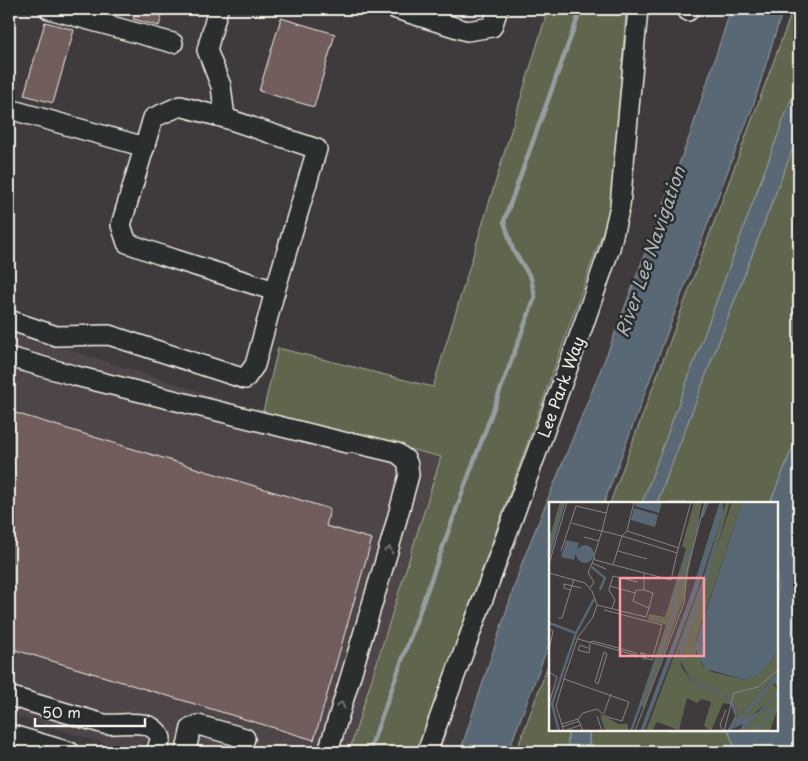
<svg xmlns="http://www.w3.org/2000/svg" width="808" height="761" font-family="'Playpen Sans',sans-serif">
<rect width="100%" height="100%" fill="#3f3b3c"/>
<filter id="ink" filterUnits="userSpaceOnUse"><feTurbulence type="fractalNoise" baseFrequency=".02" numOctaves="2"/><feDisplacementMap in="SourceGraphic" scale="10" xChannelSelector="R" yChannelSelector="G"/><feConvolveMatrix kernelMatrix="1 2 1 2 8 2 1 2 1" color-interpolation-filters="sRGB"/></filter>
<g filter="url(#ink)">
<polygon fill="#4e4546" points="9,330 263,412 441,457 349,752 171,752 172,748 145,741 139,749 129,751 9,714"/>
<g fill="#5e664d" stroke="#a9ac9a">
<polygon points="548,9 626,9 613,194 605,226 417,752 349,752 441,457 263,412 278,348 433,387"/>
<polygon points="793,9 799,9 799,78 642,503 610,503"/>
<polygon points="799,132 799,432 770,503 657,503"/>
<polygon points="550,660 550,730 568,730 568,752 516,752"/>
<polygon points="589,730 728,730 737,752 589,752"/>
</g>
<g fill="#586774" stroke="#969ea2">
<polygon points="731,9 783,9 753,106 720,191 604,503 550,503 550,641 508,752 460,752 523,560 607,354 691,132"/>
<polygon points="799,78 799,132 657,503 642,503"/>
<polygon points="799,432 799,752 737,752 728,730 777,730 777,503 770,503"/>
<rect x="568" y="730" width="21" height="22"/>
</g>
<g fill="none" stroke-linecap="round" stroke-linejoin="round">
<polyline stroke="#969ea2" stroke-width="4.5" points="369,752 464,488 535,297 531,278 513,250 504,221 581,9"/>
</g>
<g fill="#705d5c" stroke="#f4f1e8">
<polygon points="136,9 164,9 159,26 133,19"/>
<polygon points="281,18 335,34 314,107 259,91"/>
<polygon points="45,22 74,30 53,103 24,95"/>
<polygon points="9,411 330,509 326,526 372,539 314,740 9,648"/>
</g>
<g fill="none" stroke-linecap="round" stroke-linejoin="round">
<g stroke="#f4f1e8" stroke-width="22">
<g id="minor">
<polyline points="49,9 173,43"/>
<polyline points="396,9 467,31 492,27 498,9"/>
<polyline points="688,11 689,9"/>
<polyline points="9,109 145,147"/>
<polyline points="225,118 317,149 275,291"/>
<polyline points="9,320 56,336 109,335 245,379 255,365 275,291 161,255 127,243 121,225 153,118 180,106 225,118 221,86 207,50 218,9"/>
<polyline points="9,357 76,376 347,443 355,443 397,453 406,460 408,465 409,475 391,541 328,752"/>
<path d="M 9,696 L 104,724 C 123,726 151,716 161,738 L 156,752"/>
<polyline points="9,734 70,752"/>
<polyline points="188,752 186,750 191,728 198,725 245,738 240,752"/>
<polyline points="427,752 583,326 610,248 620,206 638,9"/>
</g>
</g>
<use href="#minor" stroke="#2a2d2e" stroke-width="19"/>
</g>
<defs><path id="oneway-chevron" d="M-2-3.5L2.5 0L-2 3.5" fill="none" stroke-width="1.6" stroke-linecap="round" stroke-linejoin="round" transform="scale(1.25)"/></defs>
<g stroke="#71726f">
<use href="#oneway-chevron" transform="translate(389 550) rotate(-72)"/>
<use href="#oneway-chevron" transform="translate(341 705) rotate(-75)"/>
</g>
</g>
<g text-anchor="middle" stroke-width="5" stroke-linejoin="round" paint-order="stroke">
<g font-size="16" fill="#f4f1e8" stroke="#2a2d2e">
<text transform="translate(561 387) rotate(-70)" y="6">Lee Park Way</text>
</g>
<g font-size="18" font-style="italic" fill="#aeb3b4" stroke="#2a2d2e">
<text transform="translate(651 252) rotate(-71)" y="6">River Lee Navigation</text>
</g>
</g>
<g transform="translate(549 502)">
<rect width="229" height="229" fill="#3f3b3c"/>
<path d="M 11,0 L 16,0 L 0,55 L 0,37 ZM 145,0 L 153,0 L 134,99 L 95,205 L 90,203 L 117,123 L 99,118 L 100,112 L 116,115 L 137,47 L 133,44 ZM 177,0 L 181,0 L 175,20 L 130,150 L 132,164 L 143,180 L 174,192 L 182,199 L 180,202 L 174,201 L 162,229 L 155,224 L 162,200 L 152,197 L 148,201 L 138,196 L 130,228 L 108,220 L 103,229 L 97,229 L 155,73 ZM 183,0 L 193,0 L 147,138 L 147,152 L 154,164 L 163,170 L 197,178 L 214,170 L 229,150 L 229,170 L 188,218 L 187,205 L 182,196 L 145,179 L 134,164 L 132,152 ZM 224,181 L 229,189 L 222,197 L 197,219 L 190,220 ZM 229,193 L 229,206 L 221,229 L 193,229 ZM 51,212 L 70,222 L 79,222 L 79,229 L 56,229 Z" fill="#5e664d"/>
<path d="M 87,0 L 113,0 L 110,11 L 86,4 ZM 174,0 L 174,11 L 149,87 L 95,229 L 91,229 L 143,89 L 170,2 ZM 181,0 L 158,79 L 132,152 L 134,164 L 145,179 L 182,196 L 187,205 L 188,218 L 229,170 L 229,184 L 224,181 L 191,220 L 209,210 L 229,189 L 229,193 L 193,229 L 190,229 L 194,222 L 178,229 L 186,214 L 179,196 L 143,180 L 130,157 L 131,145 ZM 193,0 L 229,0 L 229,150 L 214,170 L 197,178 L 157,167 L 149,156 L 146,143 ZM 85,6 L 109,13 L 106,25 L 82,18 ZM 17,38 L 30,41 L 25,58 L 12,55 ZM27 52a9 9 0 1 1 18 0a9 9 0 1 1-18 0Z" fill="#586774"/>
<path fill="none" stroke="#586774" stroke-width="2.5" d="M 153,15 L 159,0M 146,33 L 149,17M 0,53 L 15,0M 43,65 L 56,76 L 51,88M 0,121 L 27,131 L 3,202 L 10,229M 27,131 L 45,97M 82,229 L 127,106 L 124,98 L 142,46M 207,229 L 229,203"/>
<path fill="none" stroke="#878481" stroke-width="1" d="M 23,21 L 47,28M 48,28 L 53,29 L 73,34 L 128,51 L 122,78 L 46,58 L 45,54 L 53,29 L 60,0M 78,29 L 85,0M 35,35 L 50,39M 12,49 L 27,4 L 57,11M 69,49 L 98,57M 128,51 L 142,0M 43,61 L 57,67M 0,62 L 18,0M 64,63 L 73,34 L 78,29 L 130,46M 0,71 L 36,81 L 43,89 L 48,103 L 44,115 L 29,135 L 15,177M 61,84 L 60,88 L 66,98 L 63,106M 41,86 L 45,80 L 39,71 L 45,56M 21,88 L 15,86 L 15,82 L 32,86M 95,88 L 104,91 L 100,106M 86,91 L 61,84 L 64,74 L 89,80M 48,103 L 97,115 L 100,106 L 84,99 L 87,88 L 95,88 L 95,71M 9,116 L 13,116 L 25,77M 0,127 L 4,129 L 0,149M 29,137 L 103,158 L 113,123 L 55,108M 39,141 L 44,139 L 87,151 L 87,156M 39,146 L 31,143 L 29,148 L 40,151 L 41,142M 55,150 L 58,152 L 49,182 L 46,180 ZM 95,158 L 97,152 L 91,151 L 96,155M 0,170 L 8,175 L 0,202M 55,211 L 62,192M 48,214 L 53,229M 13,222 L 29,217M 13,225 L 30,219M 15,229 L 7,204 L 15,177 L 80,200 L 73,219 L 58,215 L 48,207 L 34,211 L 29,217 L 34,229M 15,229 L 32,223M 86,229 L 135,101 L 138,69 L 156,0M 174,229 L 171,223 L 177,208M 175,229 L 185,191 L 209,185 L 229,168"/>
<path fill="#ff9aa2" fill-opacity="0.15" stroke="#ff9aa2" stroke-width="2.5" d="M 71,76 L 155,76 L 155,154 L 71,154 Z"/>
<rect width="229" height="229" fill="none" stroke="#f4f1e8" stroke-width="2.5"/>
</g>
<rect width="808" height="761" fill="none" stroke="#2a2d2e" stroke-width="30"/>
<rect x="15" y="15" width="778" height="731" fill="none" stroke="#f4f1e8" stroke-width="2" filter="url(#ink)"/>
<path d="M35 718v8h110v-8" fill="none" stroke="#f4f1e8" stroke-width="2.5"/>
<text x="42" y="718" font-size="15" fill="#f4f1e8" stroke="#2a2d2e" stroke-width="4" paint-order="stroke">50 m</text>
</svg>
